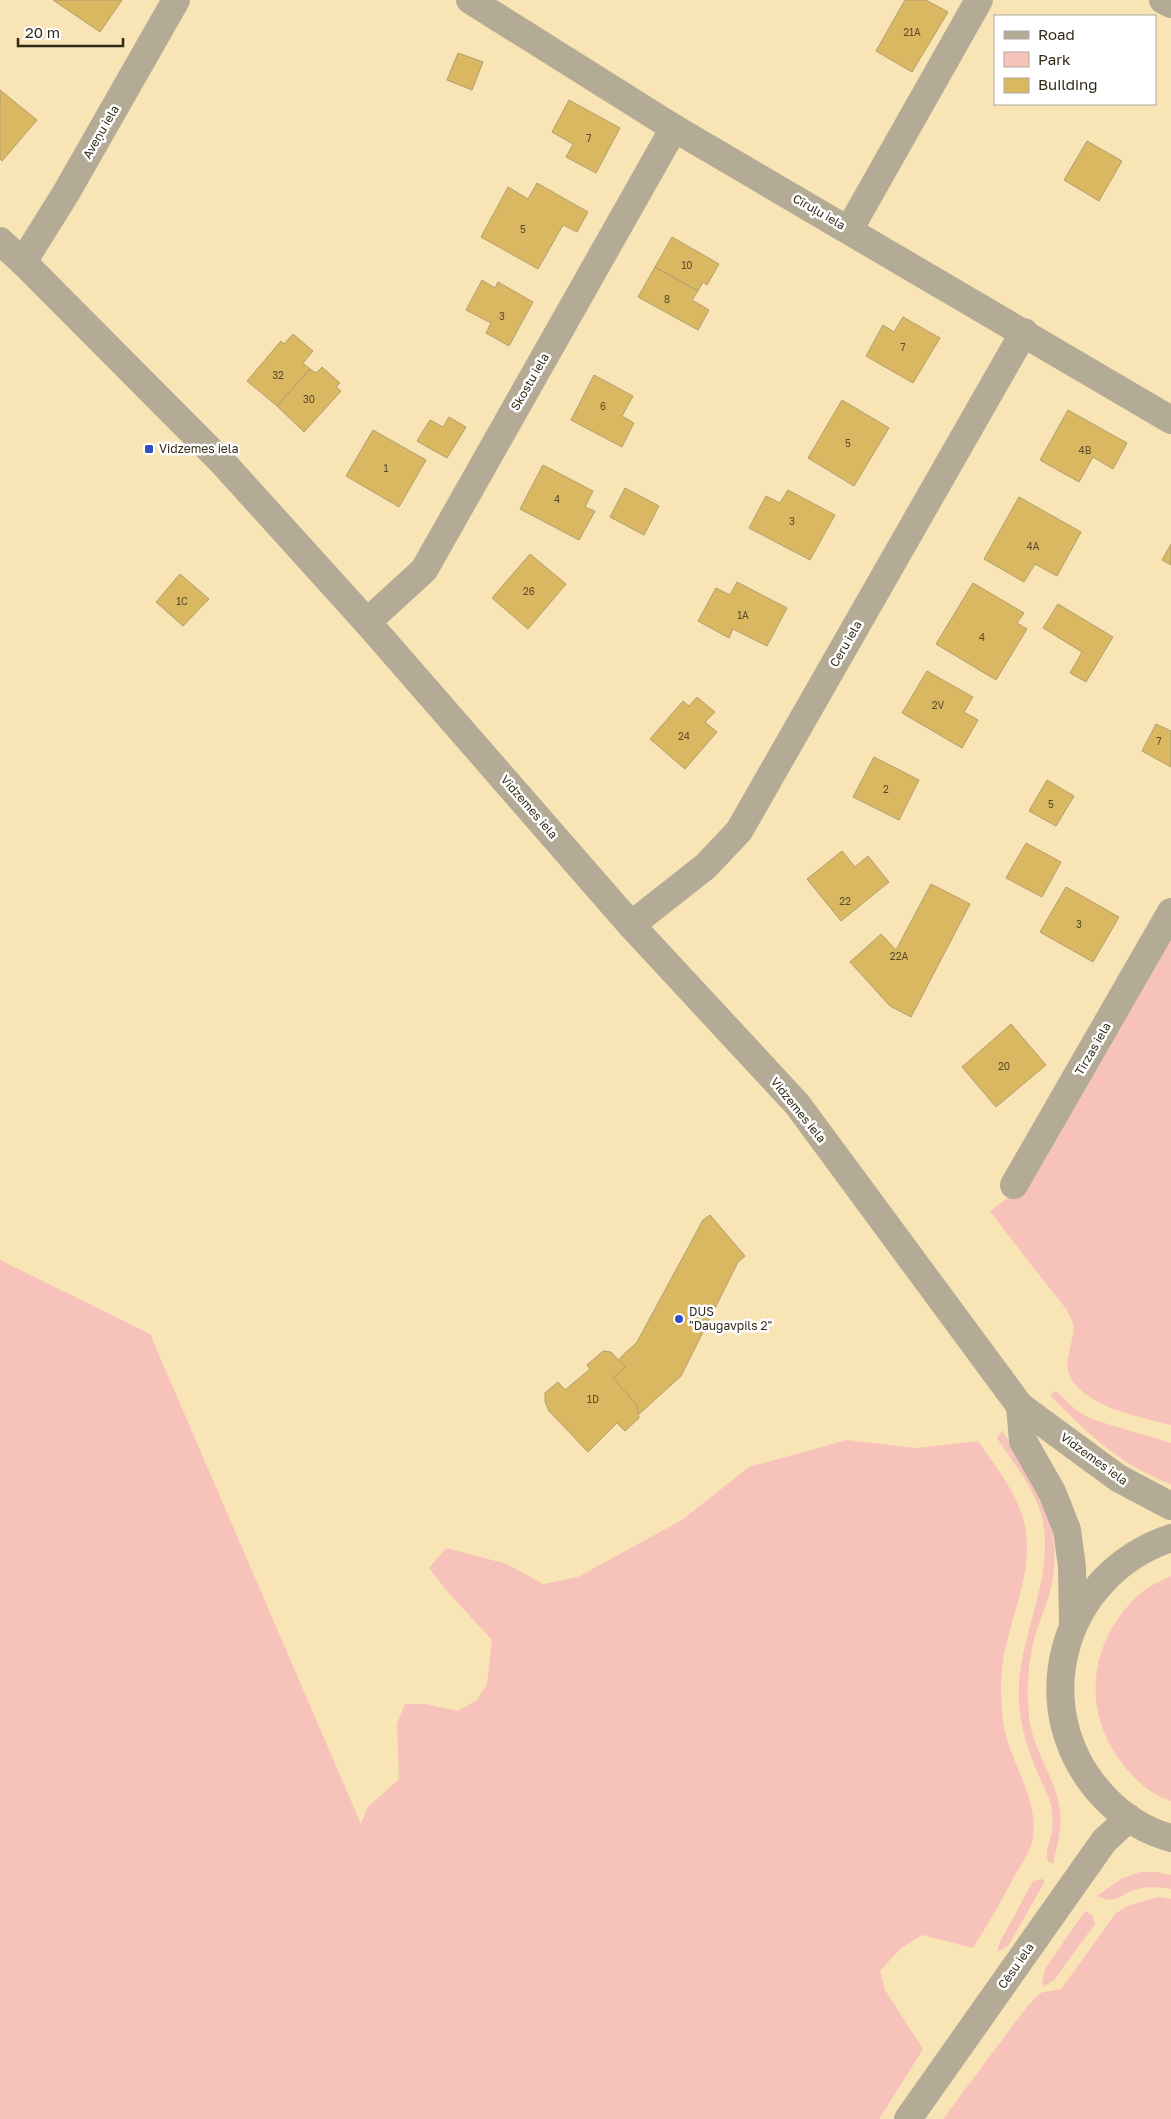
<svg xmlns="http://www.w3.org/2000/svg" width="1171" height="2119" font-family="'Golos Text',sans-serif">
<rect width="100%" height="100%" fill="#f8e4b4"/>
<g fill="#f7c2ba">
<path d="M 1171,932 L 1171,1425 C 1142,1417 1075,1406 1068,1369 C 1065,1356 1076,1336 1073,1324 C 1070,1310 1056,1297 1048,1286 C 1028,1261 1009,1236 990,1211 L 1019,1190 Z"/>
<path d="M 0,1260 L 150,1334 L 361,1824 L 368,1807 L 399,1779 L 397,1724 L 405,1704 L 425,1704 L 458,1711 L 477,1700 L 487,1684 L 492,1640 L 446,1590 L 429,1568 L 446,1548 L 507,1564 L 543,1584 L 578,1577 L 682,1520 L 749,1467 L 847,1440 L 917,1448 L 978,1441 C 993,1463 1012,1487 1021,1512 C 1037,1557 1017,1599 1007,1642 C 1000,1667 1000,1696 1003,1721 C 1008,1760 1039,1797 1033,1838 C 1031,1850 1022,1864 1015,1875 C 1002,1900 988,1924 973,1948 L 922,1935 L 900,1949 L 880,1971 L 885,1990 L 923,2049 L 879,2119 L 0,2119 Z"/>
<path d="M 1056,1391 L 1077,1411 L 1091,1419 L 1171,1443 L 1171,1484 C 1121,1466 1086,1432 1050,1395 Z"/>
<path d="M 1002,1431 C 1037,1480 1066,1529 1050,1592 C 1044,1613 1034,1633 1031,1654 C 1027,1674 1027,1697 1029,1718 C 1033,1751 1057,1780 1060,1812 C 1062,1830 1057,1846 1053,1864 L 1048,1861 C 1045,1853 1049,1844 1051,1836 C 1053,1827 1053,1814 1051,1805 C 1049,1795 1042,1784 1038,1774 C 1028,1750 1020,1726 1019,1701 C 1016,1637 1056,1581 1042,1517 C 1035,1489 1013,1462 997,1438 Z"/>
<path d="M 1171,1576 L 1171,1801 C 1150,1795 1131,1776 1118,1758 C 1080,1704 1092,1636 1141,1593 C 1149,1586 1161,1581 1171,1576 Z"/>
<path d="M 1140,1872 L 1156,1872 L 1171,1875 L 1171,1889 C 1162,1887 1151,1886 1142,1888 C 1124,1890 1116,1907 1097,1896 L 1121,1879 Z"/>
<polygon points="1042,1879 1045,1881 1008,1946 997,1952 1000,1942 1033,1881"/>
<polygon points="1157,1897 1171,1899 1171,2119 943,2119 1026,2008 1040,1993 1061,1989 1116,1913 1128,1906"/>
<polygon points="1085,1911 1092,1915 1095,1924 1054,1980 1044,1986 1042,1983 1045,1969"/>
</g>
<g fill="#dab761" stroke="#b19e71">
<polygon points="53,0 122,0 100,32"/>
<polygon points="905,0 926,0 948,12 912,72 876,51"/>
<polygon points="458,53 483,62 472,90 447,80"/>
<polygon points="0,90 37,120 2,161 0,159"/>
<polygon points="569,100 620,128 596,173 566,157 573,144 552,132"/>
<polygon points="1087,141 1122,161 1099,201 1064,180"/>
<polygon points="537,183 588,212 577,232 563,225 538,269 481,237 508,187 528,199"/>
<polygon points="672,237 719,264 707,285 703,282 698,291 655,267"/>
<polygon points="655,267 698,291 692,300 709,310 698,330 638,297"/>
<polygon points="482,280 495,288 498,282 533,302 509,346 486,333 491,323 466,310"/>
<polygon points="903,317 940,338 913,383 866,356 883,325 894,332"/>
<polygon points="293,334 313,351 303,363 310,369 277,406 247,381 281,341 284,344"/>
<polygon points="322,367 340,383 336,387 341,391 304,432 277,406 310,369 316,373"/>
<polygon points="594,375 633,396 622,416 634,423 622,447 571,420"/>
<polygon points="842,400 889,428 854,486 808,458"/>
<polygon points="1068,410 1127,443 1113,469 1093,457 1079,482 1040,460"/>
<polygon points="449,417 466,427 447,458 417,441 430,420 443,427"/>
<polygon points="373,430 426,460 399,507 346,476"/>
<polygon points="543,465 593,491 585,507 595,511 579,540 520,509"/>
<polygon points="625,488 659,506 644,535 610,517"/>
<polygon points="788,490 835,515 810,560 749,528 766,496 780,503"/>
<polygon points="1019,497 1081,532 1057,576 1035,564 1024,582 984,559"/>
<polygon points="1171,544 1171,565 1162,560"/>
<polygon points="530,554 566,584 528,629 492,598"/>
<polygon points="180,574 209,599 183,626 156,602"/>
<polygon points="737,582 787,608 767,646 733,629 729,638 698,621 716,588 730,595"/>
<polygon points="973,583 1024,613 1017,623 1027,629 996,680 936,644"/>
<polygon points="1058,604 1113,637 1086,682 1070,673 1082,652 1043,628"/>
<polygon points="927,671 973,697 964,712 978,720 962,748 902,713"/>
<polygon points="697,697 715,712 705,722 717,732 685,769 650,739 683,701 689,706"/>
<polygon points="1156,724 1171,731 1171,767 1142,751"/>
<polygon points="874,757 919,780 899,820 853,797"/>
<polygon points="1047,780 1074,796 1056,826 1029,811"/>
<polygon points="1026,843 1061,862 1042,897 1006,878"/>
<polygon points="842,851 855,867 868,856 889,882 841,921 807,879"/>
<polygon points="931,884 970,904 911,1017 890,1006 850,962 881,934 896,950"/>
<polygon points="1066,887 1119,917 1093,962 1040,932"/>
<polygon points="1011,1024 1046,1065 996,1107 962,1067"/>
<polygon points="710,1215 745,1256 738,1262 681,1376 638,1415 601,1376 637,1342 703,1220"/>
<polygon points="603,1351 611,1352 625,1367 613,1378 637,1405 639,1418 625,1431 617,1423 588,1452 549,1411 545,1402 545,1393 558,1382 565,1390 590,1369 587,1365"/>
</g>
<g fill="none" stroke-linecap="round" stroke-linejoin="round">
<g stroke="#b4ab97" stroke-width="28">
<polyline points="470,0 674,128 1171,420"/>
<polyline points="1163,0 1171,4"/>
<polyline points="849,230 979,0"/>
<polyline points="0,241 23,262 224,464 367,622 631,925 797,1104 1020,1406 1118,1478 1171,1506"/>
<polyline points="23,262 66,193 176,0"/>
<polyline points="367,622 424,570 674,128"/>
<polyline points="631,925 706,866 739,831 1024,332"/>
<polyline points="1014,1185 1171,912"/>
<polyline points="1020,1406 1023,1441 1052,1492 1067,1530 1072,1567 1073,1624"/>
<path d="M 1171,1538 C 1060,1575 1023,1711 1104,1797 C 1122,1816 1145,1831 1171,1838"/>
<polyline points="908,2119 1104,1841 1129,1818"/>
</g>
</g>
<g fill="#324fc0" stroke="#fff" stroke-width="2">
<rect x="144" y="444" width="10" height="10" rx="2.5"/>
<circle cx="679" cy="1319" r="5"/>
</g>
<g text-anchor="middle" stroke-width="5" stroke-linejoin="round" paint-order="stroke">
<g font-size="10" fill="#5b4d2a">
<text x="912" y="36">21A</text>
<text x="589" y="142">7</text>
<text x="523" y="233">5</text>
<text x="687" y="269">10</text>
<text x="667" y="303">8</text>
<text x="502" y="320">3</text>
<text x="903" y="351">7</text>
<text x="278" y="379">32</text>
<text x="309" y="403">30</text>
<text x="603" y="410">6</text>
<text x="848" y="447">5</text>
<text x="1085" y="454">4B</text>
<text x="386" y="472">1</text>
<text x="557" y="503">4</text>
<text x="792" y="525">3</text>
<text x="1033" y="550">4A</text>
<text x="529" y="595">26</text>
<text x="182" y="605">1C</text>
<text x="743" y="619">1A</text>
<text x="982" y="641">4</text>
<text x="938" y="709">2V</text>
<text x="684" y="740">24</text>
<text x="1159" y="745">7</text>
<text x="886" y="793">2</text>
<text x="1051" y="808">5</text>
<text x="845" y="905">22</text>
<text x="1079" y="928">3</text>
<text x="899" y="960">22A</text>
<text x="1004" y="1070">20</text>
<text x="593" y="1403">1D</text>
</g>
<g font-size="12" fill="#312a17" stroke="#fff">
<text transform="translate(101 132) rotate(-60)" y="4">Aveņu iela</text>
<text transform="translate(819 212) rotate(30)" y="4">Cīruļu iela</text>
<text transform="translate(530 382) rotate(-60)" y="4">Skostu iela</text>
<text transform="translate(846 644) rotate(-60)" y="4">Ceru iela</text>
<text transform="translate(529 807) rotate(49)" y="4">Vidzemes iela</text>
<text transform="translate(1093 1049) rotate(-60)" y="4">Tirzas iela</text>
<text transform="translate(798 1110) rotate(51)" y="4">Vidzemes iela</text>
<text transform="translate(1094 1459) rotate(36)" y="4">Vidzemes iela</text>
<text transform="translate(1016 1966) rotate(-55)" y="4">Cēsu iela</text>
</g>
<g font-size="12" fill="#312a17" stroke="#fff" text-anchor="start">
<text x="159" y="453">Vidzemes iela</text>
<text x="689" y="1316">DUS<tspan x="689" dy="14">"Daugavpils 2"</tspan></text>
</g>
</g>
<rect x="994" y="15" width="162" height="90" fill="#ffffff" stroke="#adaaa2"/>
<rect x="1004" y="31" width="25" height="8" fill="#b4ab97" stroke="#adaaa2"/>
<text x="1038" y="40" font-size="15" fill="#312a17">Road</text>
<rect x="1004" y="52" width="25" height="15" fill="#f7c2ba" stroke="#adaaa2"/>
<text x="1038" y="65" font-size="15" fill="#312a17">Park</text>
<rect x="1004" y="78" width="25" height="15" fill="#dab761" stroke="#adaaa2"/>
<text x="1038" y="90" font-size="15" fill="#312a17">Building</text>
<path d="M18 38v8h105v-8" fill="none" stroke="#312a17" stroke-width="2.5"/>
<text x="25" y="38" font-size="15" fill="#312a17" stroke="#ffffff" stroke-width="4" paint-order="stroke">20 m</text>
</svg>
